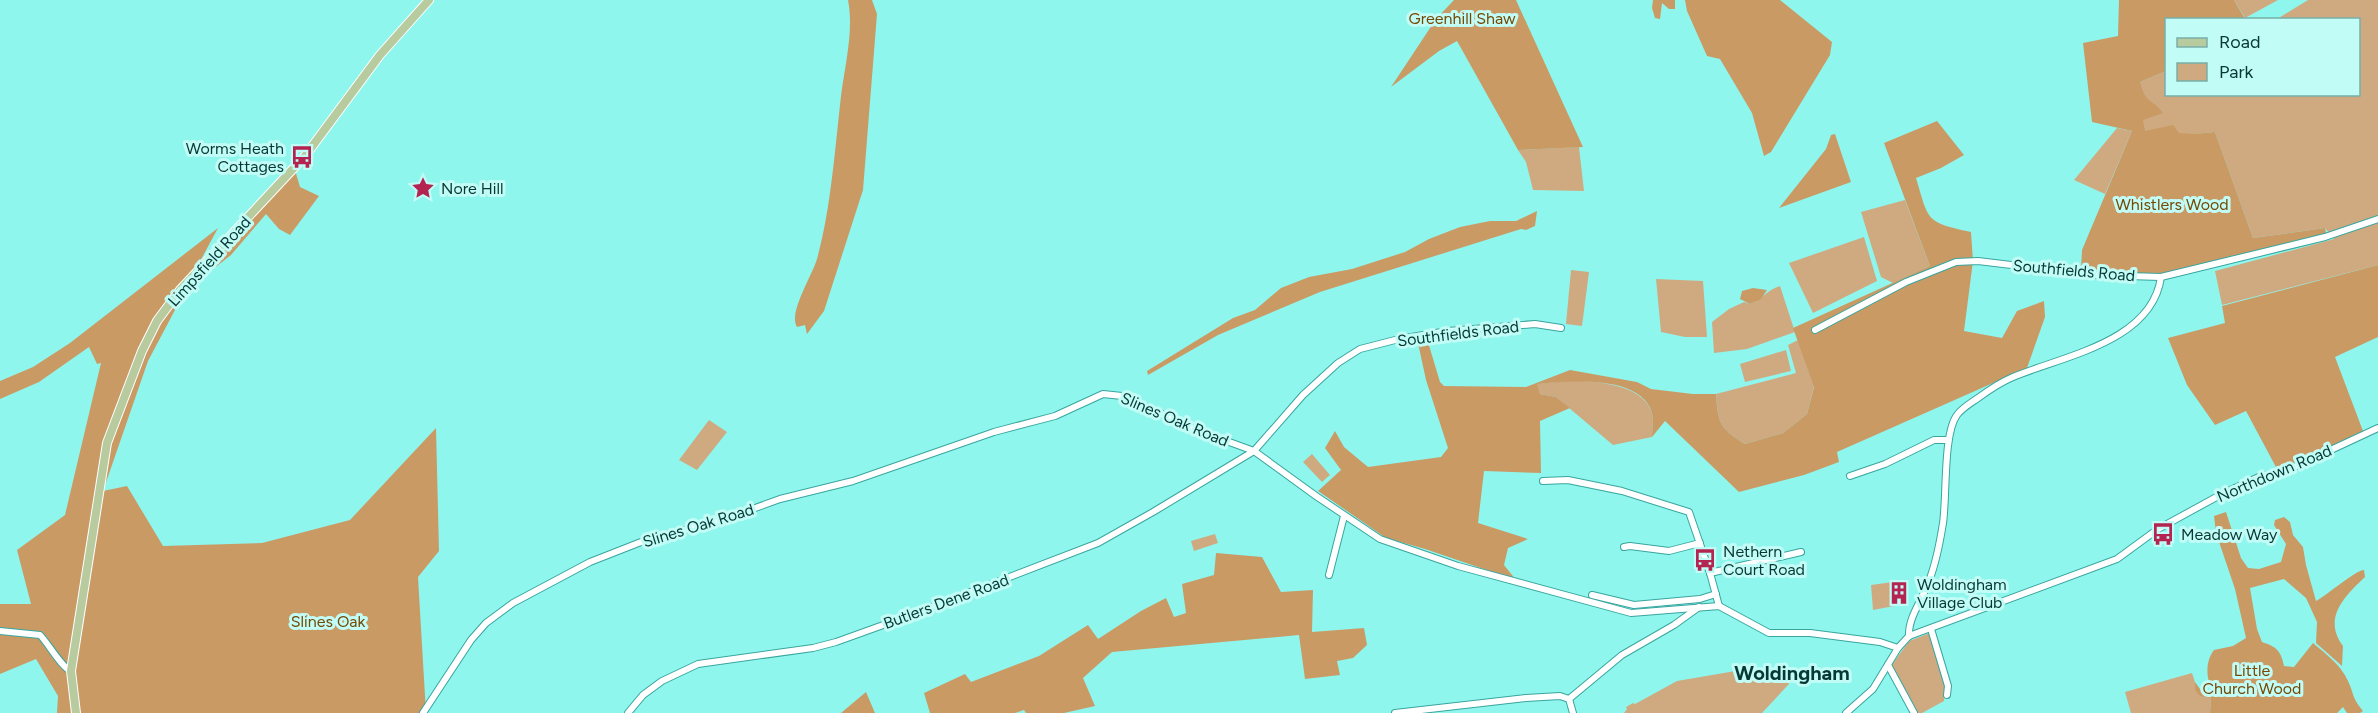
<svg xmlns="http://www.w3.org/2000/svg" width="2378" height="713" font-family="Figtree,sans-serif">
<rect width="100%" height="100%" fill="#8ff6ee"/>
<g fill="#cfaa81">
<polygon points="2234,0 2278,0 2245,18"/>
<polygon points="2308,0 2378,0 2378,265 2222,305 2215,271 2334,239 2325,228 2253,238 2215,132 2156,138 2138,129 2140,82 2166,71 2166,94 2358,94 2358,20 2277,19"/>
<polygon points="2117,128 2132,131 2105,194 2074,180"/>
<polygon points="1579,147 1584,191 1533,190 1526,162 1518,150"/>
<polygon points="1905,200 1930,266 1893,283 1881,277 1861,212"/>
<polygon points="1864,237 1877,281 1813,313 1789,263"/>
<polygon points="1571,270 1589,272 1582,326 1566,324"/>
<polygon points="1656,279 1703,281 1707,337 1685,337 1661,332"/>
<path d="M 1780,286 L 1795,332 L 1747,349 L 1714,353 L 1712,322 L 1729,309 L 1744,302 L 1750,304 C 1762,299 1767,290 1780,286 Z"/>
<path d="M 1798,340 L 1814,386 L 1807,414 L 1783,433 L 1745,444 C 1720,428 1718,424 1716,394 L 1796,373 L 1788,345 Z"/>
<polygon points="1786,350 1791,371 1745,382 1740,364"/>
<path d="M 1578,380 C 1603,383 1648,385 1653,418 C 1653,424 1652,431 1652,437 L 1613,445 L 1556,397 L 1540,394 L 1536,384 Z"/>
<polygon points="709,420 727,432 697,470 679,460"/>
<polygon points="1312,454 1330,475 1322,482 1303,462"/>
<polygon points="1215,534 1218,543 1194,551 1191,541"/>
<polygon points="1893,582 1894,606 1873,610 1871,585"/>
<polygon points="1930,633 1945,685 1944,701 1922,713 1917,713 1891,666 1909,641"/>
<polygon points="1747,669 1750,678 1803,676 1803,678 1787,678 1789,684 1762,713 1624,713 1627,709 1626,707 1633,703 1635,704 1677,681"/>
<polygon points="2192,673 2195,682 2195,690 2211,698 2210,713 2131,713 2125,692"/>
</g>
<g fill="#ca9a65">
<path d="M 848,0 L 872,0 L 877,14 L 863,190 L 824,311 L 807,334 L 805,325 L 797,327 C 788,313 812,276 817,259 C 831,209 835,148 841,96 C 845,65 854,30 848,0 Z"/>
<polygon points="1454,0 1516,0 1583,147 1518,150 1457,41 1439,51 1391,87 1436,19"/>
<polygon points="1653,0 1675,0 1675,9 1669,9 1662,3 1660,19 1655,18 1652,8"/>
<polygon points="1685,0 1780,0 1832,42 1830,55 1771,152 1764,156 1752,113 1720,59 1707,56 1687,11"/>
<path d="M 2119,0 L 2234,0 L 2245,19 L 2166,20 L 2166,71 L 2140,82 C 2146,105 2152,98 2163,113 L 2143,120 L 2145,131 L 2173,125 L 2179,133 L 2193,134 L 2215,132 L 2253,238 L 2325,228 L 2327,237 L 2160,275 L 2081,270 L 2082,250 L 2132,131 L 2092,122 L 2083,43 L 2118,36 Z"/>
<path d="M 1937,121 L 1964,155 L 1941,168 L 1916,178 C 1929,221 1925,222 1971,232 L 1973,261 L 1964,331 L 2002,338 L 2017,311 L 2044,301 L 2045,317 L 2027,368 L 1837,452 L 1839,462 L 1804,475 L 1739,492 L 1665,421 L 1652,437 C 1652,431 1653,424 1653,418 C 1647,373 1568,381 1537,384 L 1540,394 L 1556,397 L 1570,408 L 1540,421 L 1541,473 L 1484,471 L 1478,523 L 1528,539 L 1508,548 L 1504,565 L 1516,580 L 1425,549 L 1386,538 L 1318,491 L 1341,470 L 1325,448 L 1335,431 L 1344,447 L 1368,467 L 1441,457 L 1448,448 L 1426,380 L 1418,343 L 1428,342 L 1440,382 L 1444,386 L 1526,387 L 1570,370 L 1637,382 L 1651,389 L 1693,394 L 1716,394 C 1718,424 1720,428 1745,444 L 1783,433 L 1807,414 L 1814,387 L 1793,328 L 1930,266 L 1884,143 Z"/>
<polygon points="1835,134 1851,182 1779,208 1826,149 1831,135"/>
<polygon points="295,170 300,187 319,196 290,235 279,229 266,214 231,255 185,291 148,361 103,491 127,486 163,546 262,543 350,520 436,428 439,551 418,577 426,713 57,713 58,696 36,659 0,674 0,604 31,604 17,550 65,515 101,363 97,364 89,347 39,382 0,399 0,381 33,367 70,343 218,228 190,280"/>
<polygon points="1537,211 1535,226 1526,230 1521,229 1320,292 1218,335 1148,375 1147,371 1233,318 1255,310 1281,288 1309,277 1352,269 1405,252 1429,239 1460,227 1490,221 1516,221"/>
<polygon points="2378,265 2378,337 2335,357 2363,431 2293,464 2277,469 2246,411 2215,425 2187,385 2168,338 2225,323 2222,306"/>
<polygon points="1753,288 1767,290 1761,299 1750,304 1740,299 1742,291"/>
<path d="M 2226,512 L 2241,558 L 2248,568 L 2259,569 L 2281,562 L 2286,544 L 2274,525 L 2275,520 L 2284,517 L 2290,522 L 2293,535 L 2303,547 L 2306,565 L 2316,601 C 2327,595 2356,570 2364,570 L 2365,577 C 2345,596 2322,618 2343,646 L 2342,666 L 2316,643 L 2317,622 L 2306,598 L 2284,579 L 2250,588 L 2257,629 L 2262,642 C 2277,647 2281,651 2284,666 L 2294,667 L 2313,643 C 2326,654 2341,665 2348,681 C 2355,696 2351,696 2363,711 L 2360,713 L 2347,713 L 2343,707 L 2337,713 L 2210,713 L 2211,698 L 2200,696 L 2195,690 L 2195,682 L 2200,689 L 2217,694 L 2220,689 L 2209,682 C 2206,671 2207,659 2214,650 L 2233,646 L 2246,638 L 2235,589 L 2216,533 L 2214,516 Z"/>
<polygon points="1216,553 1262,557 1281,592 1313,590 1312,632 1364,628 1367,645 1353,658 1337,661 1340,675 1305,679 1299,635 1112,652 1083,678 1095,706 1064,713 1026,713 1024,710 1015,713 930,713 924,693 965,674 971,682 1039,656 1088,625 1098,639 1141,611 1166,598 1174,617 1186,613 1182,584 1214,575"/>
<polygon points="866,692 875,713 841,713"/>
</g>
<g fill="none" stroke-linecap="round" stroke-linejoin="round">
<g stroke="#38a69e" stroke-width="8">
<g id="minor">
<polyline points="1815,330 1906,282 1956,262 1978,261 2094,275 2161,277 2325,237 2378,219"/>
<polyline points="1850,476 1885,464 1934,440 1948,440"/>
<polyline points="1543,481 1568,480 1622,491 1689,512 1710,573 1719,606"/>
<polyline points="1624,547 1630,546 1669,551 1700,543"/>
<polyline points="1710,573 1801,552"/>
<polyline points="1329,575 1344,516"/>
<polyline points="1592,595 1634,605 1700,599 1716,594"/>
<polyline points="1931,629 1948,686 1947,695"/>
<path d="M 0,631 L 40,635 C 48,643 62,668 71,671"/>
<path d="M 1909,636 C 1908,617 1923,599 1929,581 C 1936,563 1940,542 1943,523 C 1947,496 1943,434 1957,415 C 1962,408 1971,403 1978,398 C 1989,390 2001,382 2013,377 C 2063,356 2152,342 2161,277"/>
<polyline points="1888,665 1914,713"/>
<polyline points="1569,699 1573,713"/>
<polyline points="423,713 471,640 486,623 513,603 590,562 641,542 725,519 780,499 853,481 994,432 1055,416 1103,394 1122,396 1199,431 1254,451 1316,496 1380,539 1458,566 1631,613 1719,606 1769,633 1810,633 1880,642 1898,648"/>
<polyline points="628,713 643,695 662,681 698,664 813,648 836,642 911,615 1098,543 1153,512 1254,451 1303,395 1338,363 1360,349 1399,339 1448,331 1535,324 1561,328"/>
<polyline points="1395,713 1526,698 1560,696 1569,699 1622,655 1674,625 1699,607"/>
<polyline points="1846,713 1873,689 1898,648 1909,636 2117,559 2158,529 2222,494 2259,477 2290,469 2378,428"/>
</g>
</g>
<g stroke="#fff" stroke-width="10">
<polyline id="major" points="76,713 71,671 107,443 142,351 157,321 180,290 305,156 380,55 429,0"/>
</g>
<use href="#minor" stroke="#fff" stroke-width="6"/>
<use href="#major" stroke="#b8cb9e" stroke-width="8"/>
</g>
<defs>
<g id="bus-bare" transform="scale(1.8)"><path d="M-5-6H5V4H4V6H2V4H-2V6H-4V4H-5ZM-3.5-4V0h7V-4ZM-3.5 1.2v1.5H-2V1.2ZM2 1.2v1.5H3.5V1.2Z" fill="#b42451" stroke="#c2fcf6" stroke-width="2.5" paint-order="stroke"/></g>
<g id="sight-bare" transform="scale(1.8)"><path d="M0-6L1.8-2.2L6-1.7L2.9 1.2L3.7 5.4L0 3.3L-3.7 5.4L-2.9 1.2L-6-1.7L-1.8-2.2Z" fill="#b42451" stroke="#c2fcf6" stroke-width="2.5" paint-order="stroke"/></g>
<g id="building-bare" transform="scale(1.8)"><path d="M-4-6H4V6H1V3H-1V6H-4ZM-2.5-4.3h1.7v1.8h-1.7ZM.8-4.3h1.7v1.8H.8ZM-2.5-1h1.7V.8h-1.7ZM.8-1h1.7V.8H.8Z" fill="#b42451" stroke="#c2fcf6" stroke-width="2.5" paint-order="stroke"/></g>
</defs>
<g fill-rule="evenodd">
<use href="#bus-bare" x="302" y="157"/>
<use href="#sight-bare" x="423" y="188"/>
<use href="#bus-bare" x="2163" y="534"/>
<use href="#bus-bare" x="1705" y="560"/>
<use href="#building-bare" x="1899" y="593"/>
</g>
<g text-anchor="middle" stroke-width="6" stroke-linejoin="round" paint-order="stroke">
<g font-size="16" fill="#764803" stroke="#c2fcf6">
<text x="1462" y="24">Greenhill Shaw</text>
<text x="2172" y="210">Whistlers Wood</text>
<text x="328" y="627">Slines Oak</text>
<text x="2252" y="676">Little<tspan x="2252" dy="18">Church Wood</tspan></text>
</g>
<g font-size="16" fill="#083835" stroke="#c2fcf6" text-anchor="start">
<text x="284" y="154" text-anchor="end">Worms Heath<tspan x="284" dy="18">Cottages</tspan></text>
<text x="441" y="194">Nore Hill</text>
<text x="2181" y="540">Meadow Way</text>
<text x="1723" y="557">Nethern<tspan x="1723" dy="18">Court Road</tspan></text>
<text x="1917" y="590">Woldingham<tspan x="1917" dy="18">Village Club</tspan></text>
</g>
<g font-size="16" fill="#083835" stroke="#c2fcf6">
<text transform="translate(209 261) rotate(-48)" y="6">Limpsfield Road</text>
<text transform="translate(2074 270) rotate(5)" y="6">Southfields Road</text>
<text transform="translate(1458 333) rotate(-7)" y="6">Southfields Road</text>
<text transform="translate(1175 419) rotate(23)" y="6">Slines Oak Road</text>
<text transform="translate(2274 473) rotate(-23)" y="6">Northdown Road</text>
<text transform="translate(698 525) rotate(-17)" y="6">Slines Oak Road</text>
<text transform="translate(946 601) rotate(-20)" y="6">Butlers Dene Road</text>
</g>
<g font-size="20" font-weight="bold" fill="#083835" stroke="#c2fcf6">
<text x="1792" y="680">Woldingham</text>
</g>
</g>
<rect x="2165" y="18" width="195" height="78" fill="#c2fcf6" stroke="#78aea9" stroke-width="1.5"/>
<rect x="2177" y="38" width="30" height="9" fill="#b8cb9e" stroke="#78aea9" stroke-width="1.5"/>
<text x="2219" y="48" font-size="18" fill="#083835">Road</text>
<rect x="2177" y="63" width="30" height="18" fill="#cfaa81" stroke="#78aea9" stroke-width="1.5"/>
<text x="2219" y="78" font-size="18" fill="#083835">Park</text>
</svg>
